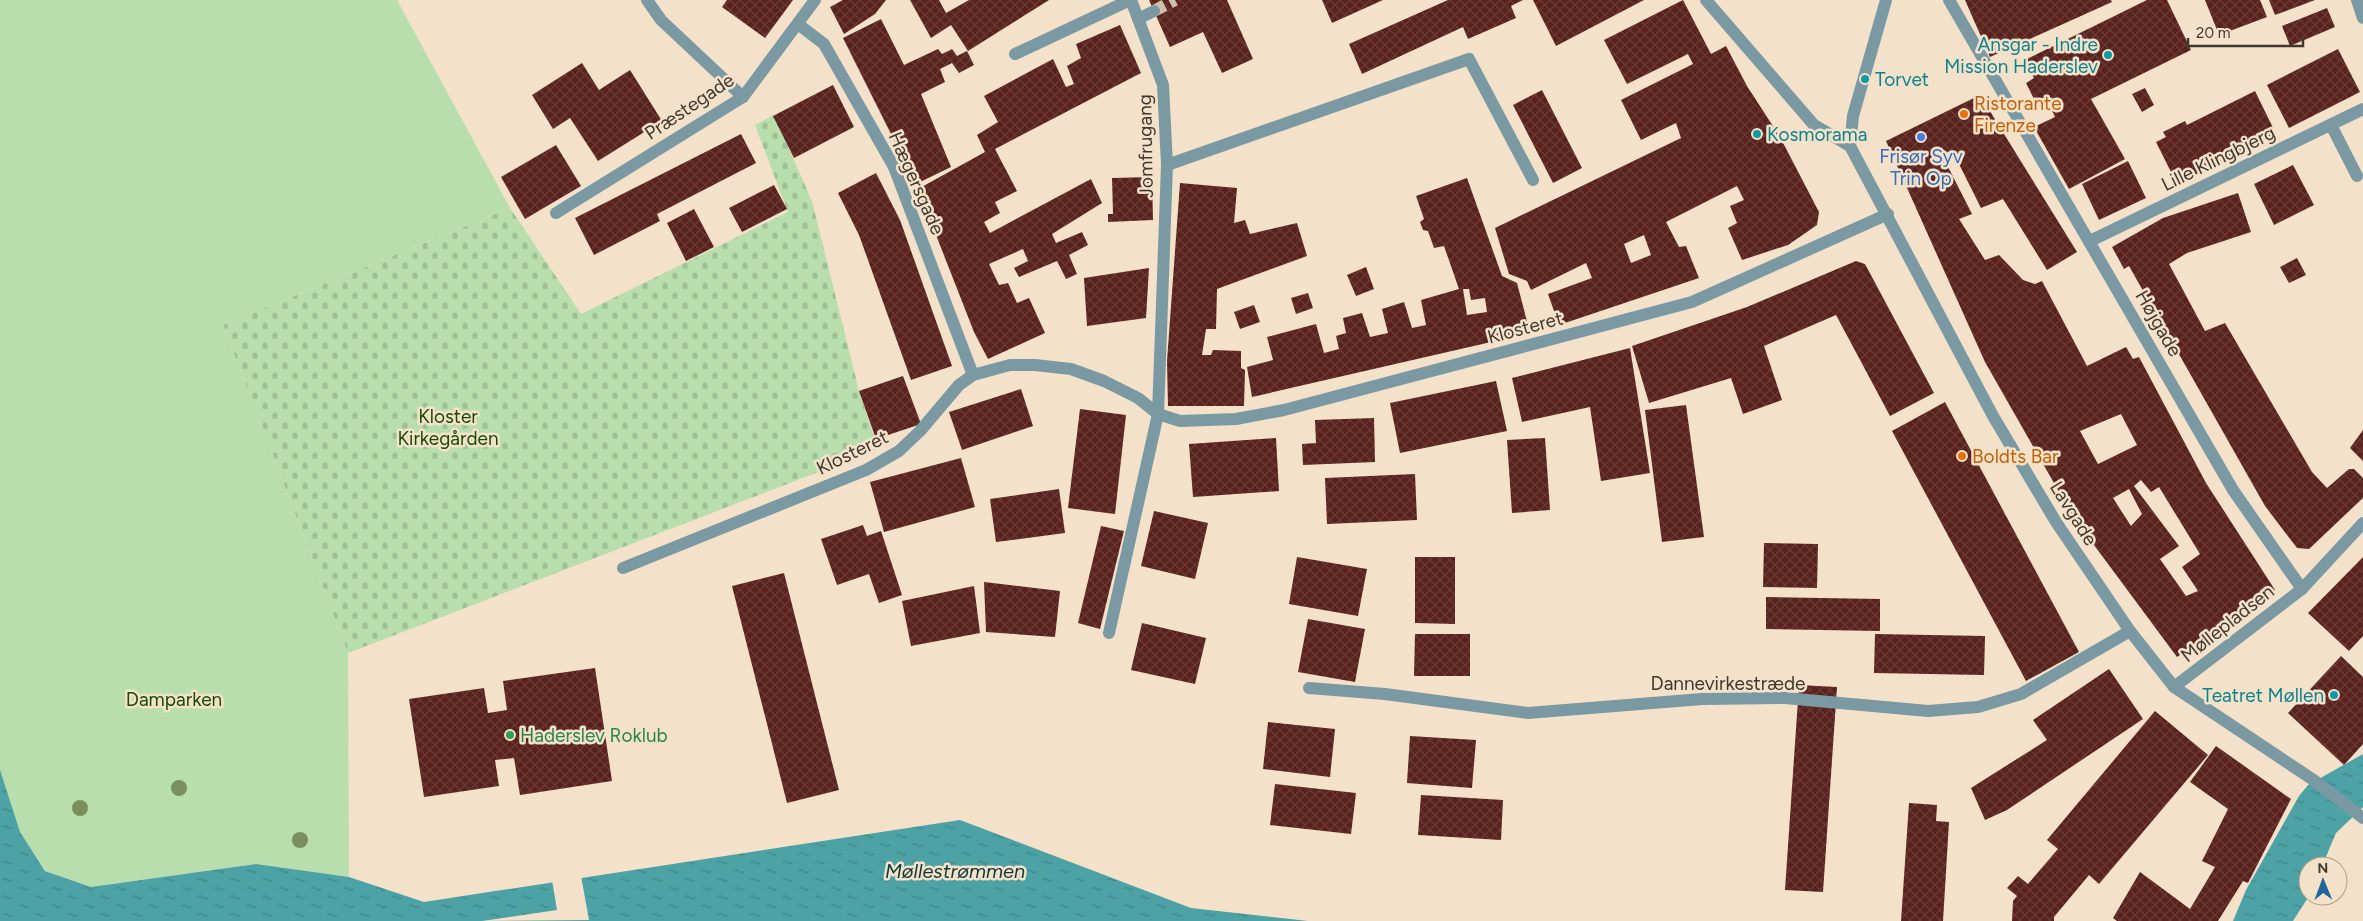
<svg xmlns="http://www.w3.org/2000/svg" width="2363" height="921" font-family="Figtree,sans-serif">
<defs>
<pattern id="cemetery-stones" width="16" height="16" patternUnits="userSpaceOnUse" patternTransform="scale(1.25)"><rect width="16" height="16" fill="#b8deae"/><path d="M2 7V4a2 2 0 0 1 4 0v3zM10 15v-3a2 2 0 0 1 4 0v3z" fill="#9fbf96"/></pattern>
<pattern id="water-ripples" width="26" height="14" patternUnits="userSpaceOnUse" patternTransform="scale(1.25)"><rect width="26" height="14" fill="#4ca2a5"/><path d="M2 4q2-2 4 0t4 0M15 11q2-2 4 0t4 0" fill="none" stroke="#418587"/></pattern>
<pattern id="building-cross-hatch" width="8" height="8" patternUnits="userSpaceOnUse" patternTransform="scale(1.25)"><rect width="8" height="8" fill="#59221d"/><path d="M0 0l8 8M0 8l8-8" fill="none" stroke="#693a36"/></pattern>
</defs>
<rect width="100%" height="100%" fill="#f4e1c9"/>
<polygon fill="url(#cemetery-stones)" points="774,115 812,201 859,391 878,449 348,653 223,325 510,208 581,314 788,212 755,125"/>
<polygon fill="#b8deae" points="0,0 397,0 510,208 223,325 348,653 349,877 256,864 91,887 46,871 20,833 0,838"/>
<g fill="url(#water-ripples)">
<polygon points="2363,754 2363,807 2336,833 2322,866 2308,866 2309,896 2293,921 2233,921 2246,890 2299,796 2308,785"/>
<polygon points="0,770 20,832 45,871 91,887 256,864 349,877 424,902 960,820 1191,908 1308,921 0,921"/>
</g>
<polygon fill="#f4e1c9" points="581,876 589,920 482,921 557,910 552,880"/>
<g fill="url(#building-cross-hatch)" fill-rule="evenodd">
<polygon points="727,0 793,0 765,38 722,7"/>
<polygon points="843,0 886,0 875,14 844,34 830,7"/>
<polygon points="910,0 939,0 946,13 969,0 1049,0 968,51 951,25 931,38"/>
<polygon points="1149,0 1227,0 1253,59 1222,73 1203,32 1170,47"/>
<polygon points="1322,0 1383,0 1332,23"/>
<polygon points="1448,0 1523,0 1511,6 1516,18 1468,39 1463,27 1362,74 1349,44"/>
<polygon points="1533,0 1644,0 1556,46"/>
<path d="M 1683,0 L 1711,54 L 1726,46 L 1747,86 L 1780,137 L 1819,212 L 1817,225 L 1788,245 L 1742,260 L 1728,228 L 1737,223 L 1730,206 L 1744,200 L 1737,186 L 1666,222 L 1679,247 L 1686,246 L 1699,278 L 1559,325 L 1548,294 L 1592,278 L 1586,263 L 1531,290 L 1527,281 L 1509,274 L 1495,228 L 1681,138 L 1676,123 L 1641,140 L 1621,100 L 1693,64 L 1688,54 L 1627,84 L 1604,40 ZM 1644,235 L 1651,255 L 1631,263 L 1624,244 Z"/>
<polygon points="1965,0 2111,0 2112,2 1990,57"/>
<polygon points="2147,0 2167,0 2191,50 2091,99 2125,159 2069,189 2034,127 2055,117 2046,98 2036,103 2026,83 2034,78 2025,60"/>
<polygon points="2205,0 2260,0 2267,17 2219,35"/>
<polygon points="2269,0 2315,0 2275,15"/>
<polygon points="2327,8 2335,27 2290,46 2282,26"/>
<polygon points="881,19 904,65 938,49 942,54 952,49 957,56 967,51 974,65 959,73 952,63 940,69 945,82 921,94 951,167 916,184 843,38"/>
<polygon points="1120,25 1141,73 995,149 1017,191 995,202 1000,213 984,222 990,233 1091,179 1102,203 1052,234 1056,243 1082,232 1088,245 1069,255 1077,274 1066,279 1057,261 1019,277 1014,268 1028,261 1023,249 989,264 999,285 1008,283 1017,303 1029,298 1045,333 988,359 974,332 918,189 985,152 977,135 998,122 984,96 1053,59 1066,87 1074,84 1067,66 1081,58 1076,44"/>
<polygon points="2338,49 2360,92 2289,128 2267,85"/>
<polygon points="582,63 599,90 630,70 662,121 598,161 570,118 553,129 532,95"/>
<polygon points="833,85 854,127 794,158 773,116"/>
<polygon points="2145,88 2154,105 2142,112 2132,94"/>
<polygon points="1542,90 1582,168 1553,183 1513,105"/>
<polygon points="2255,91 2276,134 2177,184 2156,142 2166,137 2163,132 2185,121 2187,125"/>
<path d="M 1980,95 L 2077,252 L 2047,270 L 2003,199 L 1981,208 L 1952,150 L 1942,155 L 1972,214 L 1959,219 L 1985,260 L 1999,255 L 2023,280 L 2035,284 L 2042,281 L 2087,366 L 2126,347 L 2133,359 L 2139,357 L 2206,483 L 2275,590 L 2177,657 L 2074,518 L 1985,362 L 1886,141 ZM 2121,414 L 2137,445 L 2098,464 L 2080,431 ZM 2141,480 L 2151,492 L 2159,487 L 2200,554 L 2182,567 L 2198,591 L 2186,596 L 2160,559 L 2179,546 L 2134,486 ZM 2129,489 L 2142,514 L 2131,526 L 2113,498 Z"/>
<polygon points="741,134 756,163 657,214 660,221 594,255 575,218"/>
<polygon points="556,145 581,186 525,219 501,177"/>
<polygon points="2128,161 2146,198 2099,220 2082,184"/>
<polygon points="2293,165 2314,205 2274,225 2254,184"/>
<polygon points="876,173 900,220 952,366 911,380 859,235 838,193"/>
<polygon points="1152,177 1153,220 1108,222 1108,214 1113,214 1112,178"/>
<path d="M 1467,178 L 1502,276 L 1517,283 L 1530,333 L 1252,397 L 1247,367 L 1273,360 L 1267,337 L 1316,324 L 1324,353 L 1339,349 L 1336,336 L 1346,333 L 1343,318 L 1362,313 L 1370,337 L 1388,333 L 1382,309 L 1404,302 L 1412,328 L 1426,325 L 1421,300 L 1459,289 L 1444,246 L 1434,248 L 1428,231 L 1423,230 L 1420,222 L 1424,219 L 1416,196 ZM 1463,289 L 1469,289 L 1471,300 L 1485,298 L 1487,312 L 1467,315 Z"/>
<polygon points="1180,183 1237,188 1234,223 1245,220 1250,234 1297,223 1307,256 1217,289 1216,329 1206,329 1202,355 1211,355 1213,350 1241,351 1241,368 1245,370 1244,406 1168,406 1167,361"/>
<polygon points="774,185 787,209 742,232 729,208"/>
<polygon points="2238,193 2251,232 2187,253 2169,264 2205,331 2225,323 2312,472 2327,488 2349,469 2354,469 2363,478 2363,498 2309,549 2297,548 2265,506 2129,266 2124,269 2112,247 2163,218"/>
<polygon points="694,209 714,247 686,261 667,223"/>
<polygon points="2297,258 2306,275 2289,283 2280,267"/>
<polygon points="1856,261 1865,264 1934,393 1890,416 1836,315 1764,346 1782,400 1743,414 1731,378 1649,403 1632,346 1747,307"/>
<polygon points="1366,267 1374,289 1356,296 1347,275"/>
<polygon points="1149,268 1146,318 1087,326 1084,278"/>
<polygon points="1308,293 1313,308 1296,314 1291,298"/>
<polygon points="1254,305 1260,322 1240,329 1234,312"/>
<polygon points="1630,348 1650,473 1601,481 1590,407 1522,422 1512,378"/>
<polygon points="903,376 921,424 876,439 859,391"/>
<polygon points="1496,381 1507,431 1400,453 1390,403"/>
<polygon points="1021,389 1033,426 962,450 949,412"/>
<polygon points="1945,402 2079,652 2026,681 1892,431"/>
<polygon points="1686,405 1704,537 1662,542 1645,410"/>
<polygon points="1080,409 1126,415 1115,514 1068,508"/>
<polygon points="1374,418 1375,462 1303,465 1302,444 1316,443 1315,420"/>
<polygon points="2363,430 2363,461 2350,448"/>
<polygon points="1276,438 1279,491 1193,497 1189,444"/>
<polygon points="1545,438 1550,510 1512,513 1507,440"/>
<polygon points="961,458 975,507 884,532 870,482"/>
<polygon points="1415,474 1417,520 1327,524 1325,478"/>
<polygon points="1059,489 1065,533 996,542 990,499"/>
<polygon points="1154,511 1208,523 1195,579 1141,566"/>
<polygon points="863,525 867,536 881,531 902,595 879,603 869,574 837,585 821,539"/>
<polygon points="1101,526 1124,531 1100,629 1078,623"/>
<polygon points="1764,543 1818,544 1817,588 1763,587"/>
<polygon points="1297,557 1367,569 1358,616 1289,604"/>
<polygon points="1415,557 1455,557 1455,624 1415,623"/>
<polygon points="2363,557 2363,636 2349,651 2308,613"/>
<polygon points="784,573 839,790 787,803 732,586"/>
<polygon points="984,582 1060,591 1055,637 986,632"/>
<polygon points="974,586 980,633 911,646 902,601"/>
<polygon points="1766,597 1880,599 1880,631 1766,629"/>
<polygon points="1308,619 1365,629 1355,682 1298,672"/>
<polygon points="1142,623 1206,638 1195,684 1131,670"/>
<polygon points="1415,634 1470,634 1470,676 1414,676"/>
<polygon points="1875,634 1985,636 1984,675 1874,673"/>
<polygon points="2341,656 2363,677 2363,744 2344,765 2288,713"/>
<polygon points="595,668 612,781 520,795 514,758 495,760 499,786 424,797 409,699 484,688 488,713 507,710 503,681"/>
<polygon points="2109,669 2143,719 2007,810 1985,820 1971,788 2047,740 2033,720"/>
<polygon points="1799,685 1837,687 1823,892 1785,890"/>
<polygon points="2155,711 2208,755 2099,884 2089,875 2054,917 2054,921 2012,921 2013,901 2017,896 2007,888 2018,876 2028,884 2058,849 2047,840"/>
<polygon points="1268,722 1335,729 1330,777 1263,769"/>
<polygon points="1410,736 1476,740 1472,788 1407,783"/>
<polygon points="2216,746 2291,799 2248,883 2243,881 2218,921 2117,921 2113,918 2140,872 2190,909 2215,867 2202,861 2228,809 2190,782"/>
<polygon points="1275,784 1356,793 1351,834 1270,825"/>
<polygon points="1421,795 1503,800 1501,840 1418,835"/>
<polygon points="1909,803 1937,805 1936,821 1949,822 1943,921 1901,921"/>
</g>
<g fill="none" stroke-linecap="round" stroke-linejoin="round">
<polyline stroke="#d0bfaa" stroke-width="12" stroke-dasharray="12 6" stroke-linecap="butt" points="1154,11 1175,0"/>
<g stroke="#7b99a3" stroke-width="12">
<polyline points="647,0 661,20 743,97"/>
<polyline points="1706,0 1814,125 1850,146"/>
<polyline points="1949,0 2233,490 2302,589"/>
<polyline points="2357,0 2363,18"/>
<polyline points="1138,19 1154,11"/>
<polyline points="798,24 824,44 894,167 973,375"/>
<polyline points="1015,54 1130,0"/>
<polyline points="2331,125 2357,176"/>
<polyline points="1850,146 1993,416 2056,522 2130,631 2174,687 2315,781 2363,818"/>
<polyline points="1850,146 1853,116 1886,0"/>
<polyline points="1167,165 1469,59 1533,180"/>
<polyline points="556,213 743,97 815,0"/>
<polyline points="2090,241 2363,109"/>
<polyline points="623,568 866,470 899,451 920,431 959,385 973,375 1010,365 1035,365 1071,369 1104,381 1138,398 1158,414 1180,421 1236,419 1284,410 1692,302 1888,214"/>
<polyline points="1109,633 1158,414 1167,165 1163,85 1131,0"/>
<polyline points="2174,687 2302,589 2363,523"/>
<polyline points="1309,688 1385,694 1528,713 1702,699 1785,698 1928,711 1978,707 2021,694 2130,631"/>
</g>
</g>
<g fill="#7b8e5d">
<circle cx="179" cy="788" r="8"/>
<circle cx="80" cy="808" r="8"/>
<circle cx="300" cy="840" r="8"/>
</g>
<g fill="#0f9aa8" stroke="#f4e1c9" stroke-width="2">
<circle cx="2108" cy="55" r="5"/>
<circle cx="1865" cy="79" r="5"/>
<circle cx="1757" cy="134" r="5"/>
<circle cx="2334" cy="695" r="5"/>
</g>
<g fill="#e8710a" stroke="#f4e1c9" stroke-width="2">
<circle cx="1964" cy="114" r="5"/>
<circle cx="1962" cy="456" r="5"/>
</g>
<circle fill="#3f7fe0" stroke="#f4e1c9" stroke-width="2" cx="1921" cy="137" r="5"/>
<circle fill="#2e9e5b" stroke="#f4e1c9" stroke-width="2" cx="510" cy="735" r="5"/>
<g text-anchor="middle" stroke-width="5" stroke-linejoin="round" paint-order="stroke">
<g font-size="19" fill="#0d838f" stroke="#f4e1c9" text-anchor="end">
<text x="2098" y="51">Ansgar - Indre<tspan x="2098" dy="22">Mission Haderslev</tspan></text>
<text x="1875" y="86" text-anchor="start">Torvet</text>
<text x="1767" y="141" text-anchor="start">Kosmorama</text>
<text x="2324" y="702">Teatret Møllen</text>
</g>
<g font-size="19" fill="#c56008" stroke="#f4e1c9" text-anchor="start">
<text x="1974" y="110">Ristorante<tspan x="1974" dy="22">Firenze</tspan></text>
<text x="1972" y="463">Boldts Bar</text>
</g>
<g font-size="19" fill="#40382f" stroke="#f4e1c9">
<text transform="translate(689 106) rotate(-34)" y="7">Præstegade</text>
<text transform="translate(1145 146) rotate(-91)" y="7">Jomfrugang</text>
<text transform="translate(2218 158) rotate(-26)" y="7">Lille Klingbjerg</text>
<text transform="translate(917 183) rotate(66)" y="7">Hægersgade</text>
<text transform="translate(2159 323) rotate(60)" y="7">Højgade</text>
<text transform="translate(1525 327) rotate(-15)" y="7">Klosteret</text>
<text transform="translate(852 452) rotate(-26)" y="7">Klosteret</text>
<text transform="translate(2074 513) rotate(58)" y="7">Lavgade</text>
<text transform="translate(2227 623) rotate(-38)" y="7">Møllepladsen</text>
<text x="1728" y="690">Dannevirkestræde</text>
</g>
<g font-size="19" fill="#366cbe" stroke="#f4e1c9">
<text x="1921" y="163">Frisør Syv<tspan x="1921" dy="22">Trin Op</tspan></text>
</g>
<g font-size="19" fill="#184b04" stroke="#f4e1c9">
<text x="448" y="423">Kloster<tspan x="448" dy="22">Kirkegården</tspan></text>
<text x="174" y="706">Damparken</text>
</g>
<g font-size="19" fill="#27864d" stroke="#f4e1c9" text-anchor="start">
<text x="520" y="742">Haderslev Roklub</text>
</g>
<g font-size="20" font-style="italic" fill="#0e3839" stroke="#f4e1c9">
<text x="955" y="878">Møllestrømmen</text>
</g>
</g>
<g transform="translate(2323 881) rotate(359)"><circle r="24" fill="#f4e1c9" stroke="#ac9d8b"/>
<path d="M0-4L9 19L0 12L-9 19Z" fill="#21669b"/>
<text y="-8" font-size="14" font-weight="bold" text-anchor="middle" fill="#40382f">N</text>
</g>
<path d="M2188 38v8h115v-8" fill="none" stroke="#40382f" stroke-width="2.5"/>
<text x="2196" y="38" font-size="15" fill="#40382f" stroke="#f4e1c9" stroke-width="4" paint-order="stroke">20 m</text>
</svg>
